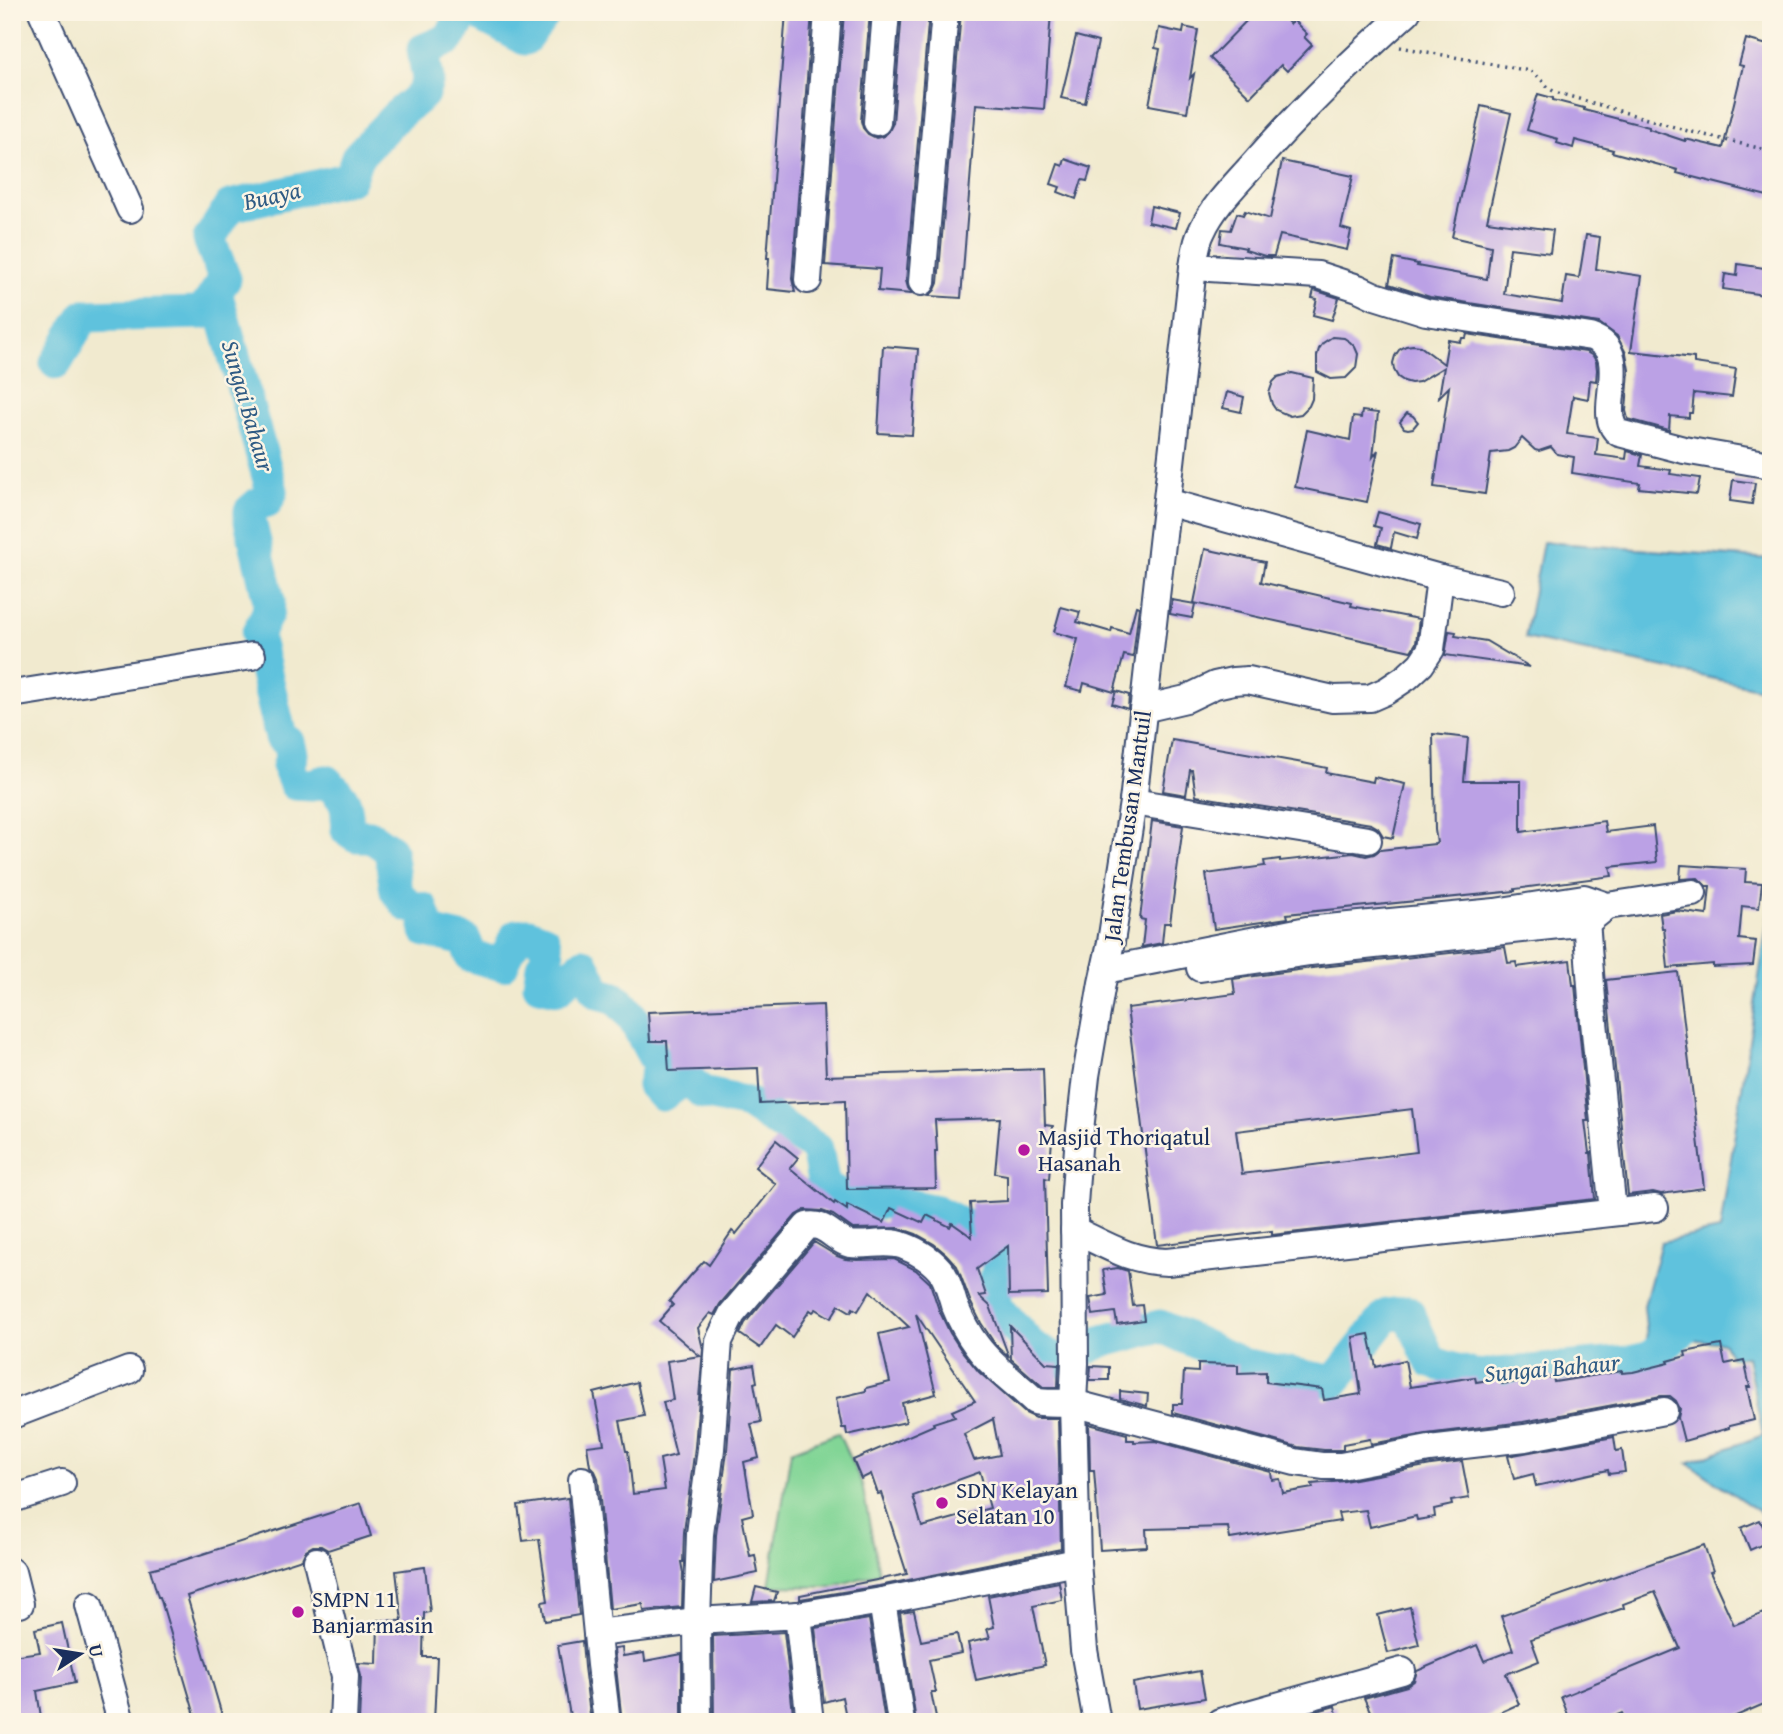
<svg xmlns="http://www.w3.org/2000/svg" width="1783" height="1734" font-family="'Gentium Book Plus',serif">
<rect width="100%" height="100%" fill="#fcf5e5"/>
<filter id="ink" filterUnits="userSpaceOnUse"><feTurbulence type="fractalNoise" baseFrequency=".0143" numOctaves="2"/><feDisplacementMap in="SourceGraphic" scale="14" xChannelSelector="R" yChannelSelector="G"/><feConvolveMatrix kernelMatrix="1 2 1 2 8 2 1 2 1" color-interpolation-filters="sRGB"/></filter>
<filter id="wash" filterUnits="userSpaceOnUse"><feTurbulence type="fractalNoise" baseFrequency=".00686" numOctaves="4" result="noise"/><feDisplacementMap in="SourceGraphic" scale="28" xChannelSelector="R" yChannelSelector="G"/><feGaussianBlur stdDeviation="1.57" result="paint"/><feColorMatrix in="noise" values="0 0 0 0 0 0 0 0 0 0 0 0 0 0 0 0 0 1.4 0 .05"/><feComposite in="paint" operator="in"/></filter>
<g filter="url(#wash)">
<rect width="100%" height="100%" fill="#f1eacf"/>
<polygon fill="#82d596" stroke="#4e827a" stroke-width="2" points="838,1433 862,1484 879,1573 831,1587 769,1586 791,1451"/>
<g fill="#5ec2dd" stroke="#3c789e" stroke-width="2">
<polygon points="1543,542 1771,559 1771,691 1525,638"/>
<polygon points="1771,899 1771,1525 1761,1513 1688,1463 1763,1435 1747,1357 1731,1358 1724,1343 1699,1340 1682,1343 1679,1351 1649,1358 1644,1306 1661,1242 1720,1230"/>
</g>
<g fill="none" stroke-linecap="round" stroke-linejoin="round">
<g stroke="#5ec2dd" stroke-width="33">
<polyline points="474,12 525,39 546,12"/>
<path d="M 216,292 L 272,491 L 267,501 L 258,504 L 250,511 L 250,521 L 269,601 L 268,612 L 257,635 L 281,737 L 289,742 L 292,754 L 288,767 L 295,784 L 311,785 L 326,781 C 346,800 348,803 347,830 L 356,836 L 370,836 L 390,850 L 396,891 L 408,906 L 423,909 L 426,919 L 426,931 L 465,940 L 471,956 L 502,965 L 517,935 L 529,934 L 544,940 L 548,955 L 542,966 L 539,985 L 557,989 L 583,964 L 598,993 C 603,994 609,995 614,998 C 636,1013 644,1044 659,1065 L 653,1085 L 662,1095 L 687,1078 L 703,1093 L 748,1103 L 817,1149 L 824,1186 L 857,1204 L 893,1202 L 936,1211 L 987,1237 L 997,1246 L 1001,1257 L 994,1286 L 997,1307 L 1034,1349 L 1062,1361 L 1100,1342 L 1160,1326 L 1243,1364 L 1334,1382 L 1387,1315 L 1408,1312 L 1431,1362 L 1476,1376 L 1630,1362 L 1649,1358 L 1683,1330"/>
<polyline points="56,363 84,316 202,313 225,279 209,239 230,206 350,178 357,157 395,117 423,94 428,79 423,50 449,39 465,12"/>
</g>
</g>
<g id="blocks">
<g fill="#bba1e5" fill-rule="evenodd">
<polygon points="786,12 812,12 792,279 795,292 767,289 769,258 767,258"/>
<polygon points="844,12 870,12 861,121 863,128 868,134 876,138 884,136 889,131 893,123 902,12 929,12 906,281 908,288 912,294 878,291 880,269 825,265"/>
<polygon points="961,12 1051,12 1044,109 976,104 961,298 929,296 935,290 938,283"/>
<polygon points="1255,12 1278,12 1290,24 1293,20 1307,34 1304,37 1312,45 1287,71 1281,65 1250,97 1210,58"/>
<polygon points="1184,27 1198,30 1190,78 1194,74 1187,112 1149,105 1160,49 1155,48 1159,28 1183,33"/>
<polygon points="1076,36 1098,42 1085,103 1061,98"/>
<polygon points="1746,39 1771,46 1771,133 1766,151 1771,152 1771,197 1677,173 1678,170 1612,152 1613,150 1575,140 1573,148 1557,143 1558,139 1527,130 1538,94 1553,98 1553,100 1584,108 1584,110 1649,127 1649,129 1685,141 1685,139 1723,148 1743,66 1739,65"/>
<polygon points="1481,106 1511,113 1487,221 1553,230 1550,253 1510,248 1504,294 1562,303 1566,276 1579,278 1586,235 1600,237 1596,269 1642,276 1631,351 1694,358 1694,363 1736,369 1732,397 1694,393 1692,413 1689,413 1689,418 1670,416 1669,430 1628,419 1626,411 1629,370 1626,353 1617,336 1599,323 1430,297 1389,284 1394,259 1418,264 1417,266 1487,279 1491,246 1452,237"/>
<polygon points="1065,159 1091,168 1087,181 1082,180 1076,199 1058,192 1060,187 1051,184 1058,164 1063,166"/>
<polygon points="1282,161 1353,176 1341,228 1351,231 1347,250 1280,235 1274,256 1265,256 1245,250 1246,248 1220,243 1222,229 1231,230 1237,213 1243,215 1245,211 1270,219"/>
<polygon points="1151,206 1180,213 1176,228 1148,222"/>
<polygon points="1738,264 1771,269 1771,296 1723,289 1725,274 1737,276"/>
<polygon points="1314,290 1339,298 1332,320 1313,315 1317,299 1312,298"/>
<polygon points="1467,334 1586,352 1593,356 1596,361 1597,370 1596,381 1590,380 1588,399 1573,396 1567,434 1598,438 1596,455 1626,459 1627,451 1642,455 1640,466 1671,470 1670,474 1700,478 1697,494 1639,488 1640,483 1572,473 1574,457 1557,454 1551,447 1539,451 1535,450 1522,438 1514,448 1508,451 1491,453 1485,494 1434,487 1449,387 1439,397 1444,367 1419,382 1411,383 1404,381 1398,377 1394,370 1393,363 1395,356 1399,350 1406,346 1413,345 1420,346 1444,364 1448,340 1461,342 1462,338 1466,338"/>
<polygon points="1332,337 1344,338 1350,342 1355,347 1358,354 1356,368 1346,378 1331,379 1317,372 1317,356 1319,349 1323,343"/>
<polygon points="883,346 918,349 912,435 878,433"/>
<polygon points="1292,373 1313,378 1312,399 1309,406 1301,414 1290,416 1276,410 1272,404 1269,393 1273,382 1278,377"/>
<polygon points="1227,392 1244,397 1241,412 1223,408"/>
<polygon points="1362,411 1378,413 1373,457 1378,450 1367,502 1295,487 1307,430 1350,440 1353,417 1361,418"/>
<polygon points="1407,413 1413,416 1418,422 1413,428 1408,429 1404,428 1400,422"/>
<polygon points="1733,480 1755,483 1752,504 1730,501"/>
<polygon points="1378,512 1421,524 1417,539 1394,532 1391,548 1377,544 1381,528 1374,526"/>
<polygon points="1205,549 1265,562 1261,582 1352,603 1351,606 1419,619 1416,643 1411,651 1194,603"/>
<polygon points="1172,600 1195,604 1192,618 1170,614"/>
<polygon points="1136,606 1139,607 1133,657 1124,655 1114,692 1084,683 1082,691 1066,687 1078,639 1054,632 1061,607 1080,612 1077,622 1111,632 1112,628 1129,633"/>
<polygon points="1449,631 1456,632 1455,636 1486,641 1530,667 1445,655"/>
<polygon points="1116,691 1129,695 1128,709 1112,704"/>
<polygon points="1433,734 1468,738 1464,781 1521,781 1521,832 1604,821 1606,832 1653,826 1657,862 1610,867 1612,876 1515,889 1515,891 1287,914 1288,918 1214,929 1206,874 1265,866 1264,861 1280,859 1280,861 1353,853 1366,856 1374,854 1380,850 1435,844 1437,843 1435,830"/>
<polygon points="1172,740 1303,763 1327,768 1326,773 1373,782 1374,777 1405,784 1393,838 1383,836 1378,828 1371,824 1196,796 1192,770 1190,770 1186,795 1163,791"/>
<polygon points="1152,821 1183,826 1170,923 1164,923 1162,943 1142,947 1145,920 1140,919"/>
<polygon points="1681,865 1746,869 1745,882 1762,883 1759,908 1742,906 1739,939 1756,941 1753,965 1713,967 1713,964 1668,968 1664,928 1662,928 1660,914 1677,911 1707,915 1710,886 1706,886 1698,878 1680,879"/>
<path d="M 1505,947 L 1508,963 L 1516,962 L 1517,967 L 1570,960 L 1573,985 L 1575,985 L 1588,1121 L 1585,1121 L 1589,1153 L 1591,1153 L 1595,1199 L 1272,1235 L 1272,1231 L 1157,1245 L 1127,1008 L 1235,994 L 1233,979 L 1312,968 ZM 1412,1109 L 1417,1152 L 1242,1174 L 1236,1131 Z"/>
<polygon points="1678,972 1704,1188 1661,1194 1653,1192 1628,1195 1606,980"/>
<polygon points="823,1005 826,1076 1043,1069 1045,1125 1053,1126 1049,1179 1045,1178 1048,1294 1009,1295 1008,1246 977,1269 986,1295 979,1296 990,1306 1009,1357 995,1344 981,1323 971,1303 957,1266 946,1254 934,1244 916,1234 899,1228 853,1229 833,1215 822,1211 805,1210 796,1215 720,1304 714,1315 710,1313 698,1328 703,1349 695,1447 684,1532 683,1562 681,1562 683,1573 682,1607 644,1611 643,1604 610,1609 598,1478 595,1471 590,1466 587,1446 604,1444 594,1393 637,1382 644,1416 620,1421 626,1451 628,1451 633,1494 665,1490 660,1459 676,1455 663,1402 673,1400 667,1361 700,1356 659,1321 673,1305 669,1301 692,1274 704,1261 709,1265 732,1231 736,1234 776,1184 755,1167 776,1140 798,1158 790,1168 834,1204 835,1202 847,1210 847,1205 884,1223 891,1208 923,1223 927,1215 950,1227 952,1223 972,1237 970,1203 1007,1201 1007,1175 995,1173 1000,1118 935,1120 937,1151 935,1151 936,1188 847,1189 845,1100 760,1104 758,1068 669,1071 667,1041 650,1041 648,1012"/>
<path d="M 814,1242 L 837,1256 L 845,1259 L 857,1260 L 894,1259 L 916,1270 L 930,1283 L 939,1310 L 950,1333 L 961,1350 L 979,1372 L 1025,1413 L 1036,1418 L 1058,1418 L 1061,1549 L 879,1586 L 800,1599 L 800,1595 L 907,1574 L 881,1493 L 878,1494 L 871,1474 L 861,1479 L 853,1460 L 934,1425 L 933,1423 L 955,1416 L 952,1411 L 975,1401 L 916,1314 L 936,1394 L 902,1403 L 906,1422 L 847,1435 L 846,1428 L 842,1428 L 836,1398 L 866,1391 L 866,1388 L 890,1382 L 879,1334 L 909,1327 L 870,1291 L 858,1311 L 853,1308 L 851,1312 L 839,1305 L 831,1318 L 816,1309 L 813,1312 L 810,1310 L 792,1337 L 776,1325 L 760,1348 L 740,1334 L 745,1323 ZM 993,1419 L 1000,1455 L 974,1460 L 964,1434 ZM 980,1472 L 990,1508 L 922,1527 L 913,1496 Z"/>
<polygon points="1118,1268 1128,1271 1133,1306 1142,1305 1144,1320 1117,1324 1115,1312 1093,1315 1090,1298 1107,1295 1103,1270"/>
<polygon points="1010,1326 1046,1363 1059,1364 1058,1387 1043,1387 1011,1359"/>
<polygon points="1369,1334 1376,1367 1405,1360 1410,1387 1475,1377 1476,1382 1501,1378 1502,1384 1553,1377 1554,1382 1622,1371 1622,1373 1633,1372 1669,1363 1668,1361 1686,1356 1685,1352 1721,1345 1725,1364 1744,1360 1750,1387 1747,1387 1754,1420 1729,1426 1729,1428 1684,1441 1678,1418 1680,1409 1676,1401 1670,1396 1661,1396 1523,1422 1426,1434 1371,1444 1370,1439 1343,1444 1343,1450 1324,1450 1298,1447 1173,1413 1173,1404 1182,1404 1184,1371 1198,1372 1198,1364 1238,1365 1238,1373 1266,1372 1266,1382 1322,1389 1324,1400 1361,1394 1353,1337"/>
<polygon points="754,1365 757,1382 754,1383 761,1422 751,1424 759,1458 744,1462 753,1514 742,1517 750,1556 755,1555 758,1573 714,1582 716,1535 727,1451 733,1369"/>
<polygon points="1091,1366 1109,1367 1109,1380 1090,1380"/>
<polygon points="1120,1391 1148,1394 1147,1406 1120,1399"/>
<polygon points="1089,1424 1127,1434 1127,1440 1134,1440 1134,1442 1156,1441 1271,1472 1272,1480 1280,1479 1283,1493 1313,1488 1312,1484 1344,1481 1431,1465 1462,1461 1469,1498 1451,1501 1452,1505 1434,1509 1435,1517 1417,1520 1416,1516 1370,1527 1366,1510 1338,1513 1340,1521 1230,1539 1228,1527 1146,1529 1147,1547 1100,1550 1094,1470 1090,1470"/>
<polygon points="1614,1437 1616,1451 1622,1450 1625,1472 1609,1474 1608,1470 1536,1486 1533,1474 1514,1479 1508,1456"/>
<polygon points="568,1498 579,1615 545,1621 542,1602 548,1601 539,1539 523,1541 518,1505"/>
<polygon points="361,1503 371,1536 328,1550 321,1546 313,1546 306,1550 302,1559 187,1596 224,1722 197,1722 160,1597 158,1597 150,1569 178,1562"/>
<polygon points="1760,1520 1770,1541 1750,1550 1741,1528"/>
<polygon points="1704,1545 1713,1571 1710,1572 1734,1625 1771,1610 1771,1701 1722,1722 1626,1722 1622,1713 1600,1722 1571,1722 1561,1697 1680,1648 1655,1592 1623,1604 1624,1608 1531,1639 1539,1661 1506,1674 1519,1704 1479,1722 1375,1722 1364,1698 1407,1686 1414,1681 1417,1671 1477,1645 1484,1661 1513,1650 1501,1616"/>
<polygon points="425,1567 430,1612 424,1613 423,1657 437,1657 434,1722 359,1722 361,1676 358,1663 377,1664 378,1620 402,1621 396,1571"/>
<polygon points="1059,1582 1062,1600 1033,1606 1045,1665 976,1680 968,1643 990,1638 987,1629 994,1627 988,1596"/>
<polygon points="756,1587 777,1592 774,1601 752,1602"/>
<polygon points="1410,1607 1419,1645 1388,1653 1378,1615"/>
<polygon points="914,1611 921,1641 957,1634 961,1653 929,1660 936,1692 931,1692 937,1722 916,1722 900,1613"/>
<polygon points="869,1619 885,1722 847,1722 842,1697 824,1702 815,1628"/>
<polygon points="62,1623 75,1683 37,1691 41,1717 30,1718 31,1722 12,1722 12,1656 40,1652 35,1629"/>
<polygon points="784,1632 794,1722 714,1722 713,1636"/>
<polygon points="582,1641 584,1667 591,1722 579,1722 578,1715 570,1716 558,1645"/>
<polygon points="622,1648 623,1656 644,1653 645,1661 682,1654 682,1722 622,1722 614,1649"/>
<polygon points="1200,1671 1205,1698 1137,1709 1133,1683"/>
<polygon points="1335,1706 1339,1722 1279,1722"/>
</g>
</g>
</g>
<g filter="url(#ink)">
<use href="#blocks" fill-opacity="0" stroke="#3b4b6f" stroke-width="2"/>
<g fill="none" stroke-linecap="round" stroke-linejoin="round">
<g stroke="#3b4b6f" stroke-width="30">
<g id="minor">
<polyline points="42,12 130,209"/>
<polyline points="877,122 886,12"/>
<path d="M 1193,267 L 1318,275 L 1358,288 L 1375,296 L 1426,312 L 1591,337 C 1636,352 1593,415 1619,433 L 1684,450 L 1771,465"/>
<polyline points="808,280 828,12"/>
<polyline points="922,282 945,12"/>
<polyline points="1167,502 1440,578 1501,592"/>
<polyline points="12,694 252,656"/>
<polyline points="1143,709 1186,699 1215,685 1233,681 1248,680 1333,699 1370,698 1386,691 1407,677 1421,664 1431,649 1440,578"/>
<polyline points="1133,802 1368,840"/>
<polyline points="1585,907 1593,1012 1613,1212"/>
<polyline points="1200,968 1310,952 1587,922 1607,906"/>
<polyline points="1105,970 1307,930 1495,912 1584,898 1607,906 1693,893"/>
<path d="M 1074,1230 C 1106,1245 1130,1261 1167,1262 L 1655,1208"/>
<polyline points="12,1415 129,1370"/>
<polyline points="582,1480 600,1665 607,1722"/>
<polyline points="12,1499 62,1483"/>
<polyline points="317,1561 345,1676 343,1722"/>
<polyline points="12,1572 20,1604"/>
<polyline points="89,1605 121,1722"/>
<polyline points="798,1615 882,1601"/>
<polyline points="597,1633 697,1621 798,1615 810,1722"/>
<path d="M 698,1722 L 697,1621 L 700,1534 L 711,1449 L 719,1341 L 732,1314 L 807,1226 C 824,1221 836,1241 850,1244 C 868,1247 886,1239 904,1246 C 918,1251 934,1261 943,1274 C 948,1282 951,1294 954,1304 C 960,1319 967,1333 977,1346 C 993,1368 1016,1383 1035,1401 C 1042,1404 1064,1402 1073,1403 L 1295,1462 L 1323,1466 L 1341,1466 L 1429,1449 L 1525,1438 L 1664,1411"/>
<polyline points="901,1722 882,1601 1077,1562"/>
<path d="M 1097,1722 L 1084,1650 L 1077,1562 L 1073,1403 L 1075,1363 L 1074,1205 L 1078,1148 L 1086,1076 L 1102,983 L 1111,942 L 1133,802 L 1193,267 C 1195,255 1196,242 1202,231 C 1213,207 1233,187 1251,167 C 1299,112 1352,61 1407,12"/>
<polyline points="1220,1722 1402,1671"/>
</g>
</g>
<path stroke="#3b4b6f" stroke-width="3.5" stroke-dasharray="2 5" stroke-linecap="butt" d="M 1400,47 L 1530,71 C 1541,76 1545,87 1555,92 L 1688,131 L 1771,151"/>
<use href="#minor" stroke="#fff" stroke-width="26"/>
</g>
</g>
<g fill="#b5179e" stroke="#fcf5e5" stroke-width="2.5">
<circle cx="1024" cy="1150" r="7"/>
<circle cx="942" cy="1503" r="7"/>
<circle cx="298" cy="1612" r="7"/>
</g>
<g text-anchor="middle" stroke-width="5" stroke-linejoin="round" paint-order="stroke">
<g font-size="23" fill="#1b2f5e" stroke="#fcf5e5">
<text transform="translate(1127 826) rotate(-82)" y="8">Jalan Tembusan Mantuil</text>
</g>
<g font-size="23" fill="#1b2f5e" stroke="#fcf5e5" text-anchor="start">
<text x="1038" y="1145">Masjid Thoriqatul<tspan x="1038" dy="26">Hasanah</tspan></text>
<text x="956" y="1498">SDN Kelayan<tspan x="956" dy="26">Selatan 10</tspan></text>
<text x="312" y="1607">SMPN 11<tspan x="312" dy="26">Banjarmasin</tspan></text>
</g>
<g font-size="24" font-style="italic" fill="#2f5b84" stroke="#fcf5e5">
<text transform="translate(272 196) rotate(-13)" y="8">Buaya</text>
<text transform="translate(248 406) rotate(74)" y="8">Sungai Bahaur</text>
<text transform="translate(1552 1368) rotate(-5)" y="8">Sungai Bahaur</text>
</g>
</g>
<rect width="1783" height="1734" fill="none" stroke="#fcf5e5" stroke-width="42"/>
<g transform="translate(80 1654) rotate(78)" stroke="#fcf5e5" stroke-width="5" paint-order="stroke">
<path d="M0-5L12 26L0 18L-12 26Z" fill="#1b2f5e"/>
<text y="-10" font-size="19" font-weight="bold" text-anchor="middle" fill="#1b2f5e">U</text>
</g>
</svg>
